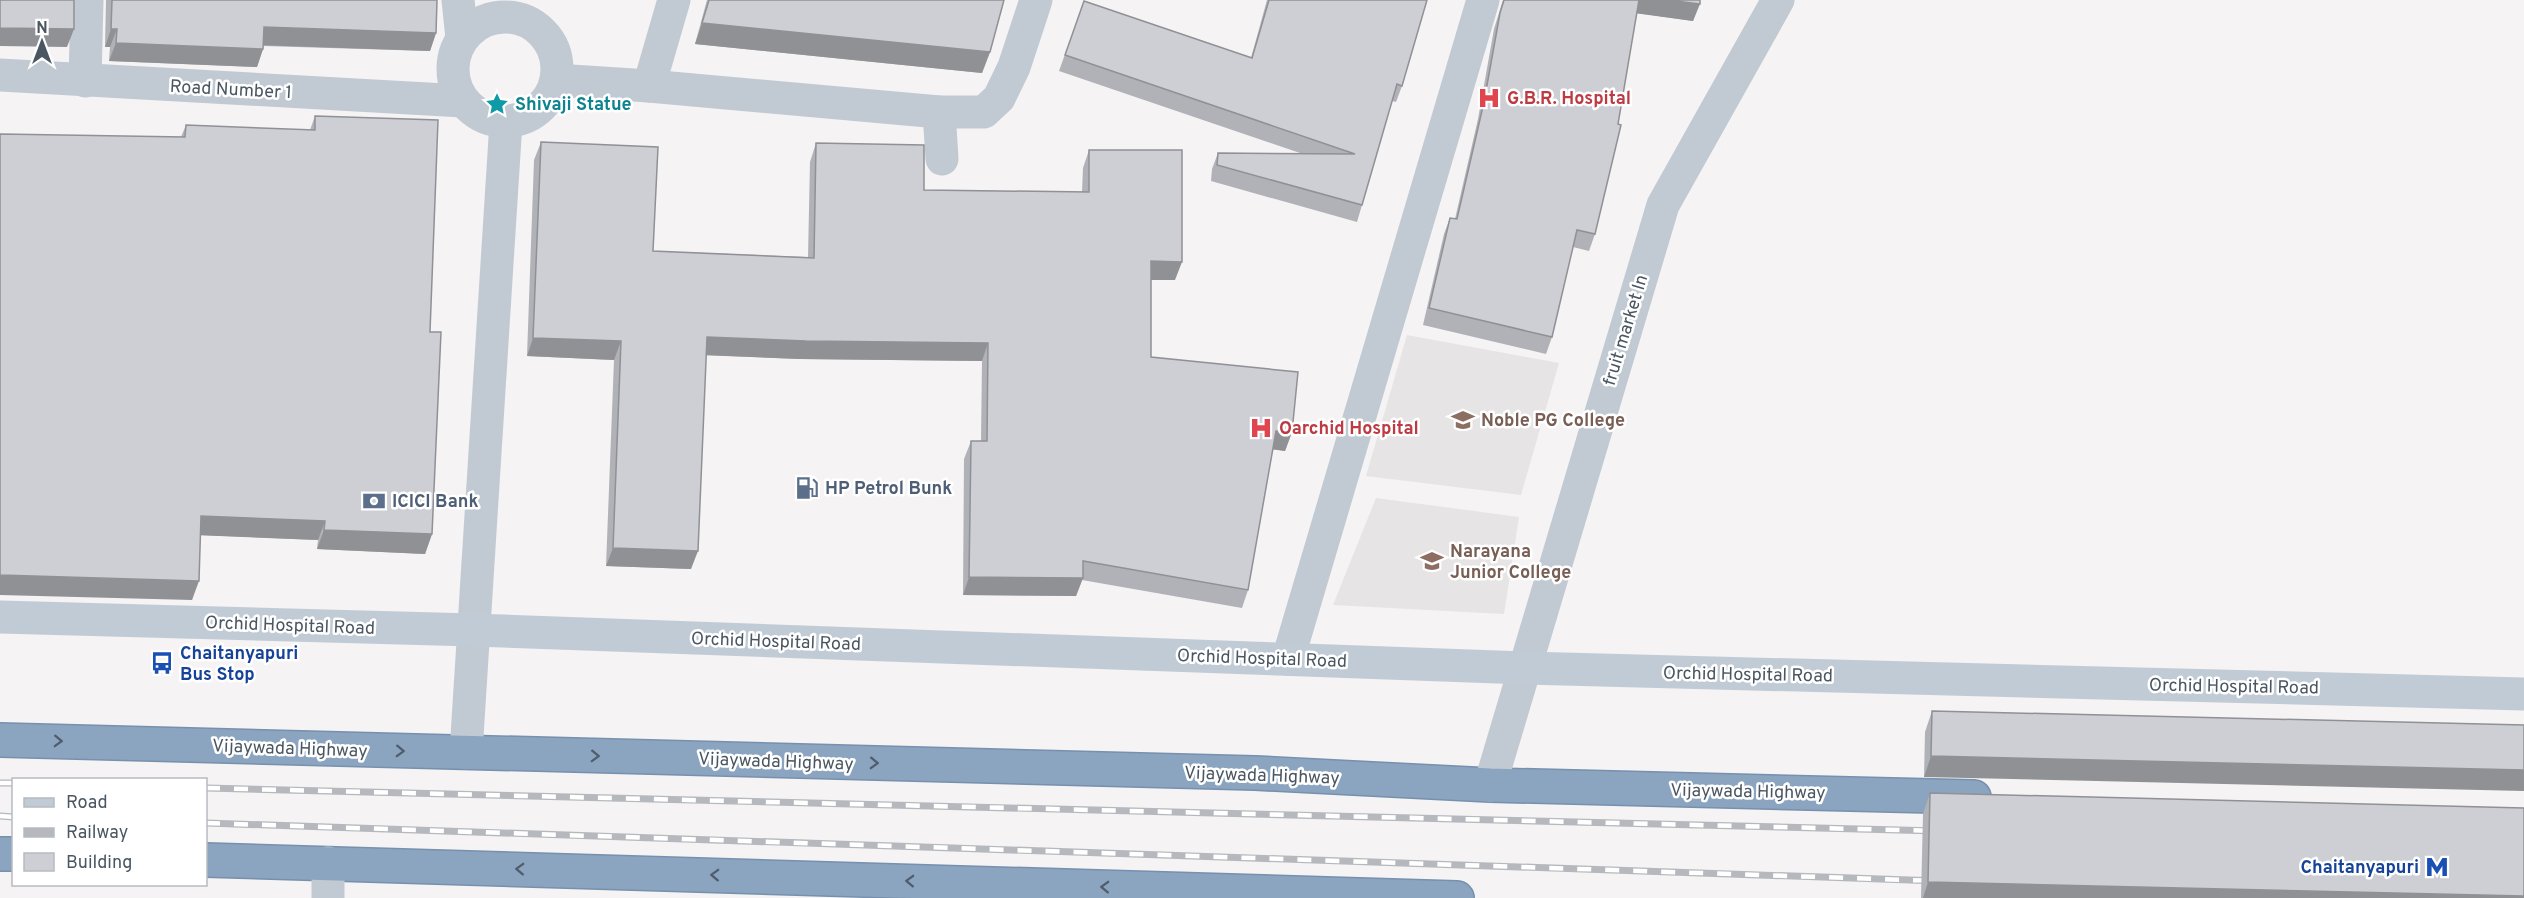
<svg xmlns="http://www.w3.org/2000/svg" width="2524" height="898" font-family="Overpass,sans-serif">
<rect width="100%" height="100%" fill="#f5f3f3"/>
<g fill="#e6e4e5">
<polygon points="1407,335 1559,363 1521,495 1366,476"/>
<polygon points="1376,498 1519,517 1504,614 1333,605"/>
</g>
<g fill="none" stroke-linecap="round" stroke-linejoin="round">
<g stroke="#7690ad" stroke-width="36">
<g id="highway">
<polyline points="0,740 1255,773 1490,785 1974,797"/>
<polyline points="0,854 14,854"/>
<polyline points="206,860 1457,898"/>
</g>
</g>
<g stroke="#c1cad2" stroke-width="33">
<polyline points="458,0 462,38"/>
<circle cx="505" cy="69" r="52"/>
<polyline points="0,75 463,101"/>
<polyline points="556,80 649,86 939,112 984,112 999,98 1014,67 1036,0"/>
<polyline points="85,81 87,0"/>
<polyline points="649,86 674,0"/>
<polyline points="939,112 942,159"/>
<polyline points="1288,659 1483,0"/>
<polyline points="466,752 506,122"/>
<polyline points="1490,785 1663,205 1778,0"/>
<polyline points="328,863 328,898"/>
</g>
<polyline stroke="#c1cbd6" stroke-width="33" points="0,617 473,630 1525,668 2524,694"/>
<use href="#highway" stroke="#8ba5c1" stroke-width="33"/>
<g stroke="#b5b8bd" stroke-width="7">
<g id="rail">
<polyline points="0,783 14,783"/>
<polyline points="206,788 1939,831"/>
<polyline points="0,816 14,817"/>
<polyline points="206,823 1939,881"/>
</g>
</g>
<use href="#rail" stroke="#fff" stroke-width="4.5" stroke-dasharray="14" stroke-linecap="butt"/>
</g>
<g fill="#b0b2b7">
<polygon points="106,0 437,0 436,33 430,51 263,46 263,49 257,67 109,61 110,47 105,47"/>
<polygon points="707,0 1004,0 990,52 982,73 695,44"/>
<polygon points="1267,0 1427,0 1402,86 1396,102 1392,101 1362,205 1357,222 1211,181 1212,169 1218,153 1300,153 1059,71 1084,1 1251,58"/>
<polygon points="1503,0 1700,0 1693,21 1637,13 1595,234 1589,251 1573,247 1552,337 1546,354 1423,325 1444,234 1450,218 1455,219 1478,119 1494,29"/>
<polygon points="315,116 430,332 432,534 425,554 317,549 318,540 200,535 192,600 181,137 186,125 310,130"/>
<polygon points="541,142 653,251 808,257 810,162 816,143 924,190 1082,192 1083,168 1089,150 1175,280 1151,280 1151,357 1292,432 1285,451 1273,449 1248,590 1242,608 1082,580 1076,596 963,595 964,459 971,441 981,441 982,361 800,359 706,355 691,569 606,566 614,360 527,356 534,160"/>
<polygon points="1932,711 2524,725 1924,777 1925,732"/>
<polygon points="1930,793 2524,898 1921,898 1923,814"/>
</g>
<g fill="#909195">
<polygon points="1638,0 1668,0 1700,4 1693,21 1634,13"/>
<polygon points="702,23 990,52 982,73 695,44"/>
<polygon points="264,27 436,33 430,51 257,45"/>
<polygon points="0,28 74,29 67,47 0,46"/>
<polygon points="111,29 117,29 110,47 105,47"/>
<polygon points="116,43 263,49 257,67 109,61"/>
<polygon points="1151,261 1182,262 1175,280 1144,280"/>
<polygon points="707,337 988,343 982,361 800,359 700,355"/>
<polygon points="533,338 621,341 614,360 527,356"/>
<polygon points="1276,431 1292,432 1285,451 1270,449"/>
<polygon points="201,516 325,521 318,540 194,535"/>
<polygon points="324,530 432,534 425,554 317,549"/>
<polygon points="613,548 698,551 691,569 606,566"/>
<polygon points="0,575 199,581 192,600 0,595"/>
<polygon points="969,577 1083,578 1076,596 963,595"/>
<polygon points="1931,756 2524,770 2524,791 1924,777"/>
<polygon points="1928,882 2524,896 2524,898 1923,898"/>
</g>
<g fill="#cdcfd5" stroke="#909195" stroke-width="1.5">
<polygon points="0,0 74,0 74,29 0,28"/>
<polygon points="112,0 437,0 436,33 264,27 263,49 116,43 117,29 111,29"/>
<polygon points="709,0 1004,0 990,52 702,23"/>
<polygon points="1269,0 1427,0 1402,86 1397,84 1362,205 1217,165 1218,153 1355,154 1065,55 1084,1 1252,58"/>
<polygon points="1504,0 1639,0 1618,124 1621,125 1595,234 1577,230 1552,337 1429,308 1450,218 1457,219 1484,102 1500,13"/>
<polygon points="1668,0 1700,0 1700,4"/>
<polygon points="315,116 438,120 430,332 441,332 432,534 324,530 325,521 201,516 199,581 0,575 0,134 185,137 186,125 315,130"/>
<polygon points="541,142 658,147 653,251 814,258 816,143 924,145 924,190 1089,192 1089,150 1182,150 1182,262 1151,261 1151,357 1298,372 1292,432 1276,431 1248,590 1083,561 1083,578 969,577 971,441 987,441 988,343 806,341 707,337 698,551 613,548 621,341 533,338"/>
<polygon points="1932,711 2524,725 2524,770 1931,756"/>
<polygon points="1930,793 2524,808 2524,896 1928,882"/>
</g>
<defs><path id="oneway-chevron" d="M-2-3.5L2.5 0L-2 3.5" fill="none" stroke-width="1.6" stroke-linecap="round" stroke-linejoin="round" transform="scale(1.5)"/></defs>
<g stroke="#505e6b">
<use href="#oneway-chevron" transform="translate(58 741) rotate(2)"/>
<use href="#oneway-chevron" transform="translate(400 751) rotate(2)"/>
<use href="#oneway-chevron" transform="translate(595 756) rotate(2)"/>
<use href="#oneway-chevron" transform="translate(874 763) rotate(2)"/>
<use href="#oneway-chevron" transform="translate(520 869) rotate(-178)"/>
<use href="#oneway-chevron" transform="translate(715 875) rotate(-178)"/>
<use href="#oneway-chevron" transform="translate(910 881) rotate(-178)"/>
<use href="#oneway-chevron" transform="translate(1105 887) rotate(-178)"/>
</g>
<defs>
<g id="hospital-bare" transform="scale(1.8)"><path d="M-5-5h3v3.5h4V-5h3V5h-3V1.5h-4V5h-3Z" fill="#e0444e" stroke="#fff" stroke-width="2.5" paint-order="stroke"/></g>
<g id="sight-bare" transform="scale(1.8)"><path d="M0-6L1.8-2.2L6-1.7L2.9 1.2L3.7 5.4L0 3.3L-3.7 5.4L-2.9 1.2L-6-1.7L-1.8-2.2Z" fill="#0f9aa8" stroke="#fff" stroke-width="2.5" paint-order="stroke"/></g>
<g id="university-bare" transform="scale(1.8)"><path d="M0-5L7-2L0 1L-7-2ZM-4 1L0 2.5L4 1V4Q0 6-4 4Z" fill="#8d6e63" stroke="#fff" stroke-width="2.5" paint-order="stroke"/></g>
<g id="fuel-bare" transform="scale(1.8)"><path d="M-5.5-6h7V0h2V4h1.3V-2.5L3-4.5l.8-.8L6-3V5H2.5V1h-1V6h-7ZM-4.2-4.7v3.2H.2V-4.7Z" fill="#5c6f8a" stroke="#fff" stroke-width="2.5" paint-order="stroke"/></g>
<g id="bank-bare" transform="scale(1.8)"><path d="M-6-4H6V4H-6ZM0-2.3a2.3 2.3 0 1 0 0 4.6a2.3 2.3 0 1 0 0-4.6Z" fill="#5c6f8a" stroke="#fff" stroke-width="2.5" paint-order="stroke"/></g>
<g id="bus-bare" transform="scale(1.8)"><path d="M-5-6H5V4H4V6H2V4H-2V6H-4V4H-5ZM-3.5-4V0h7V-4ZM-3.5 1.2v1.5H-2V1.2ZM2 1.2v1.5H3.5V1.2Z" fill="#1a4fb4" stroke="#fff" stroke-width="2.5" paint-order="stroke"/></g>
<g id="metro-bare" transform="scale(1.8)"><path d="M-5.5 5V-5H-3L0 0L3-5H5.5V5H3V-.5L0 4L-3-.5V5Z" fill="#1a4fb4" stroke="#fff" stroke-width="2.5" paint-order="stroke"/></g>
</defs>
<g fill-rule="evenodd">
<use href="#hospital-bare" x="1489" y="98"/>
<use href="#sight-bare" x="497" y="104"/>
<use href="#university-bare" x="1463" y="420"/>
<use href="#hospital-bare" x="1261" y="428"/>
<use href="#fuel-bare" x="807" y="488"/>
<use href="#bank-bare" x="374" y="501"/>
<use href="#university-bare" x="1432" y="561"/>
<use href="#bus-bare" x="162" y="663"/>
<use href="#metro-bare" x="2437" y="867"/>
</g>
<g text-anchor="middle" stroke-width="5" stroke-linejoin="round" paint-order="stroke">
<g font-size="18" fill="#4a5661" stroke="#fff">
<text transform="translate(231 89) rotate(3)" y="6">Road Number 1</text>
<text transform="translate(1625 330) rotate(-73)" y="6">fruit market ln</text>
<text transform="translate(290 625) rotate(2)" y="6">Orchid Hospital Road</text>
<text transform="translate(776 641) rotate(2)" y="6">Orchid Hospital Road</text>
<text transform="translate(1262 658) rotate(2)" y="6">Orchid Hospital Road</text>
<text transform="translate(1748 674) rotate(1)" y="6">Orchid Hospital Road</text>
<text transform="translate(2234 686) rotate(1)" y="6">Orchid Hospital Road</text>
<text transform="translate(290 748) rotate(2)" y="6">Vijaywada Highway</text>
<text transform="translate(776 761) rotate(2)" y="6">Vijaywada Highway</text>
<text transform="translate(1262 775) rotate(2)" y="6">Vijaywada Highway</text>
<text transform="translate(1748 791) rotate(1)" y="6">Vijaywada Highway</text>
</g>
<g font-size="18" font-weight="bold" fill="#be3a42" stroke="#fff" text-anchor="start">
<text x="1507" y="104">G.B.R. Hospital</text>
<text x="1279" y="434">Oarchid Hospital</text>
</g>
<g font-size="18" font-weight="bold" fill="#0d838f" stroke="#fff" text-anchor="start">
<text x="515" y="110">Shivaji Statue</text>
</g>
<g font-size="18" font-weight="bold" fill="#785e54" stroke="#fff" text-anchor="start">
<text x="1481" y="426">Noble PG College</text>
<text x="1450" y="557">Narayana<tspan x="1450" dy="21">Junior College</tspan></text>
</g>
<g font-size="18" font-weight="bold" fill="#4e5e75" stroke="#fff" text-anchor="start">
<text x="825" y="494">HP Petrol Bunk</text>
<text x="392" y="507">ICICI Bank</text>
</g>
<g font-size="18" font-weight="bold" fill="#164399" stroke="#fff" text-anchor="start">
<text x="180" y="659">Chaitanyapuri<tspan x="180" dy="21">Bus Stop</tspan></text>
<text x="2419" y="873" text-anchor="end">Chaitanyapuri</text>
</g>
</g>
<rect x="12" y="778" width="195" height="108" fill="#ffffff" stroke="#b7bbc0" stroke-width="1.5"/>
<rect x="24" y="798" width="30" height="9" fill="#c1cbd6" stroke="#b7bbc0" stroke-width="1.5"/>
<text x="66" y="808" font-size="18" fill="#4a5661">Road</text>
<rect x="24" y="828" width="30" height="9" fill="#b5b8bd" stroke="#b7bbc0" stroke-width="1.5"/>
<text x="66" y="838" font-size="18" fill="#4a5661">Railway</text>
<rect x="24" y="853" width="30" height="18" fill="#cdcfd5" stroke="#b7bbc0" stroke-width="1.5"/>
<text x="66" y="868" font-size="18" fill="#4a5661">Building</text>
<g transform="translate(42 42)" stroke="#ffffff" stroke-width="4.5" paint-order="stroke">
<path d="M0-4.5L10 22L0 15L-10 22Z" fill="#4a5661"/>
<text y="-9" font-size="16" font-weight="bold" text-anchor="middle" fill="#4a5661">N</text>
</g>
</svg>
